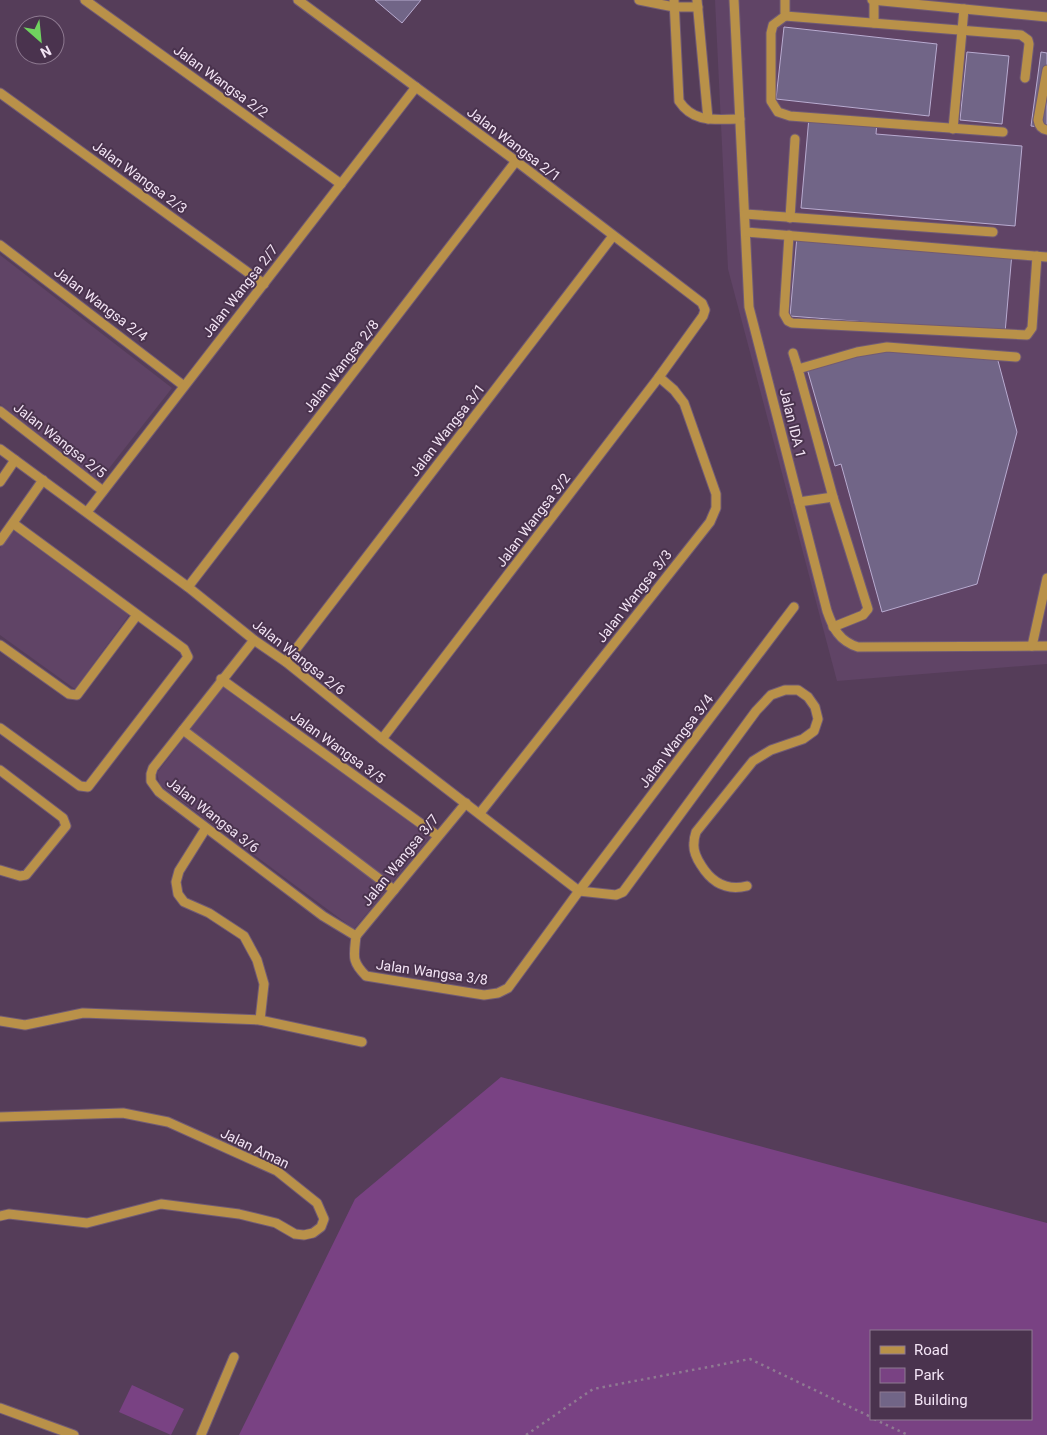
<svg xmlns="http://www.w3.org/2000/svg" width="1047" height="1435" font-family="Roboto,sans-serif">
<rect width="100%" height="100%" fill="#553d59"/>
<g fill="#604466">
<polygon points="715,0 1047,0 1047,664 837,681 728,269"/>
<polygon points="0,255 172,388 99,481 0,404"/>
<polygon points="14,531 129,615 75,689 0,635 0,548"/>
<polygon points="223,686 430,837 354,929 160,785 157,773"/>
</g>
<g fill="#794283" fill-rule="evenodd">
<path d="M 501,1077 L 1047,1223 L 1047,1435 L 239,1435 L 355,1199 ZM 871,1331 L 1031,1331 L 1031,1419 L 871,1419 Z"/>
<polygon points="132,1385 184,1409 171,1435 119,1412"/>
</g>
<g fill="#716587" stroke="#b8abd0">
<polygon points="375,0 421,0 402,23"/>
<polygon points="784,27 937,44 929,116 776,99"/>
<polygon points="967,52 1009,56 1002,124 960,120"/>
<polygon points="1041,52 1047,53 1047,128 1031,126"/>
<polygon points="809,117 877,122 876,134 1022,146 1015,226 801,208"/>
<polygon points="797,236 1012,253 1005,333 790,316"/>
<polygon points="890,345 997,357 1017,432 977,584 882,612 841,464 835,466 806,365"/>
</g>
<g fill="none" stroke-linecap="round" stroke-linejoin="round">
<g stroke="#715b75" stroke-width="11">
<g id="minor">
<polyline points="85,0 341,184"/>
<polyline points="298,0 516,161 702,303 705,310 703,316 659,377 382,739"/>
<polyline points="639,0 674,7 698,7"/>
<path d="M 674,0 L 679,101 C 694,124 716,119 740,119"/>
<polyline points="697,0 708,119"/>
<path d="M 734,0 L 749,307 L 827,611 C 833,628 839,641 858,647 L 1047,646"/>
<polyline points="785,0 785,16 773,25 771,33 771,101 778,112 790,116 1003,132"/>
<polyline points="872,0 1047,17"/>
<polyline points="874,0 874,23"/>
<polyline points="785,16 1021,35 1028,40 1029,44 1025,78"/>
<path d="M 1047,70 L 1038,120 C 1039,126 1041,129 1047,130"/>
<polyline points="0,93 264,284"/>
<polyline points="953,129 964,9"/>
<polyline points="745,214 993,232"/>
<polyline points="790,218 795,139"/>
<polyline points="746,232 1046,257"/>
<polyline points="789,235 784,314 788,321 792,323 1027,335 1032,328 1037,256"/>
<polyline points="0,245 184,386"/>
<polyline points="793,353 798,369"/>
<polyline points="0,411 103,491"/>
<polyline points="0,449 188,587 254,640 286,662 382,739 579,891"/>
<polyline points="0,482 15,460"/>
<polyline points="799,502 833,497 798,369 857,352 887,347 1016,357"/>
<polyline points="87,512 416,87"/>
<polyline points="0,541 43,480"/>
<polyline points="188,587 516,161"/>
<polyline points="833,627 863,615 868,609 833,497"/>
<polyline points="254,640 153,768 151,774 151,781 159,792 323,916 356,936"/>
<polyline points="0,645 69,694 77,695 137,615"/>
<polyline points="1032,646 1047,578"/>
<polyline points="286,662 613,236"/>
<polyline points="221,679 438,836"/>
<polyline points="0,728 80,786 88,787 188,657 184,649 14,524"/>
<polyline points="183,730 394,890"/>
<polyline points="0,770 63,818 66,826 26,875 20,876 0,870"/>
<polyline points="480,813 710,522 716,508 716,494 684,403 674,390 659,377"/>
<polyline points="206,828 179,871 176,882 178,894 184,902 209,913 244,936 257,960 264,984 260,1020"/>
<path d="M 579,891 L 616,895 L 623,892 L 756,711 L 771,695 L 785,690 L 798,690 L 808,697 L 815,707 L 818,719 L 814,731 L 803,739 L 771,750 L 753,761 L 696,832 C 695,835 694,840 694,843 C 693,851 697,859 701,865 C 712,883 727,891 747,886"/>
<path d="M 356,936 C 354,956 351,961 366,976 L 484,995 L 498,993 L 508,988 L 579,891 L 794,607"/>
<polyline points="356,936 466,803"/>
<polyline points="0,1021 25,1025 83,1013 260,1020 362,1042"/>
<polyline points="0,1117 123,1113 168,1122 277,1171 317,1203 324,1219 321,1227 313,1233 304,1235 295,1234 276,1223 239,1214 161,1204 87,1223 9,1214 0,1216"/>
<polyline points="0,1408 74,1435"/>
<polyline points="201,1435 234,1357"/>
</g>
</g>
<g stroke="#8f7a92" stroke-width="2.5" stroke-dasharray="2.5 4" stroke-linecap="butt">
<polyline points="874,1419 908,1435"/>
<polyline points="526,1435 593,1389 750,1359 871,1417"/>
</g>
<use href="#minor" stroke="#b99149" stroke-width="9"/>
</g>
<g text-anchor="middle" stroke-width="4" stroke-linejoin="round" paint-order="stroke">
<g font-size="14" fill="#f3e4f5" stroke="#4a334e">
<text transform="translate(221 81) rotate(36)" y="5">Jalan Wangsa 2/2</text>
<text transform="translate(514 144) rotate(37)" y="5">Jalan Wangsa 2/1</text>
<text transform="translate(140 177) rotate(36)" y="5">Jalan Wangsa 2/3</text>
<text transform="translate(240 291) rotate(-52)" y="5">Jalan Wangsa 2/7</text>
<text transform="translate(101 304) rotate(37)" y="5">Jalan Wangsa 2/4</text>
<text transform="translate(341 366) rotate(-52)" y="5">Jalan Wangsa 2/8</text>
<text transform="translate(793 423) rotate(76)" y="5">Jalan IDA 1</text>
<text transform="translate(447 430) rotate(-52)" y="5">Jalan Wangsa 3/1</text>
<text transform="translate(60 440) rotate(38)" y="5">Jalan Wangsa 2/5</text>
<text transform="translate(533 520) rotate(-53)" y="5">Jalan Wangsa 3/2</text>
<text transform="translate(634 596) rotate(-52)" y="5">Jalan Wangsa 3/3</text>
<text transform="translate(299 657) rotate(38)" y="5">Jalan Wangsa 2/6</text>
<text transform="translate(676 741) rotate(-53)" y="5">Jalan Wangsa 3/4</text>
<text transform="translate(338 747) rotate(36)" y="5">Jalan Wangsa 3/5</text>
<text transform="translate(213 815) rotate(38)" y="5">Jalan Wangsa 3/6</text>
<text transform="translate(400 860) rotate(-51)" y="5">Jalan Wangsa 3/7</text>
<text transform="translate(432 972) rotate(8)" y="5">Jalan Wangsa 3/8</text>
<text transform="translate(255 1148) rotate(26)" y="5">Jalan Aman</text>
</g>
</g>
<rect x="870" y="1330" width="162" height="90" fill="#4a334e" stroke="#8e7a91"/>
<rect x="880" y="1346" width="25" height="8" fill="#b99149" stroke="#8e7a91"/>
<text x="914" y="1355" font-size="15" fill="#f3e4f5">Road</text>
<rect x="880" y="1368" width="25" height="15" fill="#794283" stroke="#8e7a91"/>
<text x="914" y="1380" font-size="15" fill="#f3e4f5">Park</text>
<rect x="880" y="1392" width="25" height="15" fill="#716587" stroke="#8e7a91"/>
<text x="914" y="1405" font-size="15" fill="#f3e4f5">Building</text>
<g transform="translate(40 40) rotate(153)"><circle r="24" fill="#4a334e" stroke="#8e7a91"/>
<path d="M0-4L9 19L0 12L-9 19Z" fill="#70d35f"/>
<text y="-8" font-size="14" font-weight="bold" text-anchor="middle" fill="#f3e4f5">N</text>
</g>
</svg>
